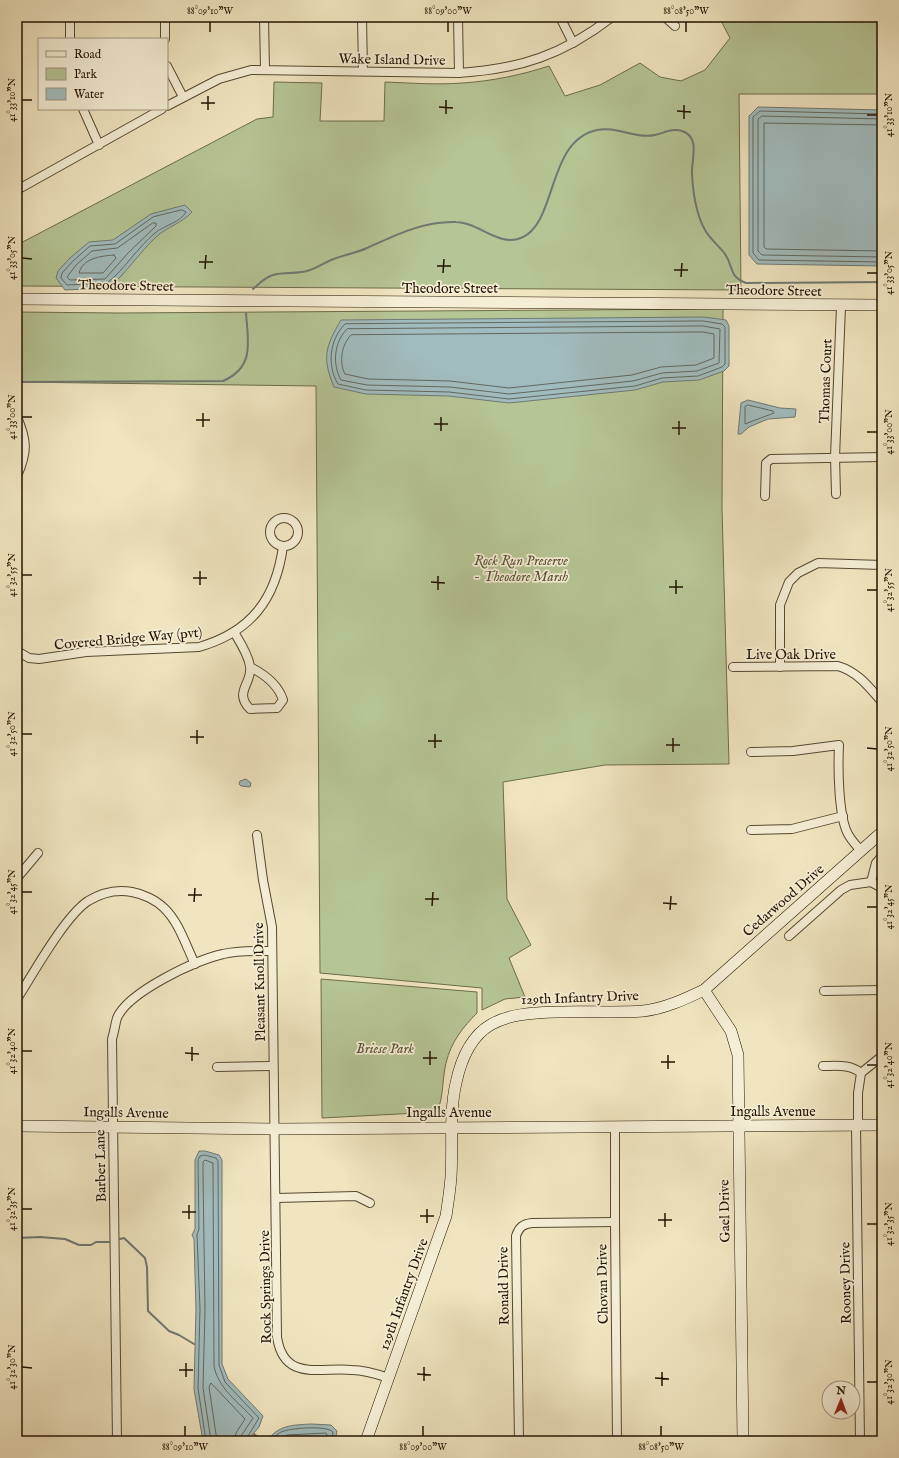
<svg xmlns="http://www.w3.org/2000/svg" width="899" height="1458" font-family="'IM FELL English',serif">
<rect width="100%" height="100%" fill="#f0e5c0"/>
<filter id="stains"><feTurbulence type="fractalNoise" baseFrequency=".005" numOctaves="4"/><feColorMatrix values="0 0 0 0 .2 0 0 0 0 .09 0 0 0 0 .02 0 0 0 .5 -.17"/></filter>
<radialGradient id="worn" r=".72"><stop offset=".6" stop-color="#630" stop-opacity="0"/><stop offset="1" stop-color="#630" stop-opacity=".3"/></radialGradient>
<g fill="#b6c595" stroke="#6c6c4a">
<path d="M 719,17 L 882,17 L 882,94 L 739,94 L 741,290 L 17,286 L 17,245 L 257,119 L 273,117 L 274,82 L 322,83 L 320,121 L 384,121 L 385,82 C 411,83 437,85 462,83 C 493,81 521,75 549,66 L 565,96 L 600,85 L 640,63 L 660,77 L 681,81 L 705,70 L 730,38 Z"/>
<polygon points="723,309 722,508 729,764 605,765 503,782 507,899 531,945 509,958 525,997 505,999 482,1010 482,988 320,973 316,386 17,382 17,312 118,313"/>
<path d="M 321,979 L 477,992 L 477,1013 C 463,1027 451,1042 446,1063 C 442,1079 444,1096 437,1112 L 322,1118 Z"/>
</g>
<g fill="#a1bcbe" stroke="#6f7872">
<polygon points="758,107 882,110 882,266 757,264 749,255 749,116"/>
<path d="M 185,205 L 192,212 C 182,223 167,227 156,237 C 139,253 126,273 109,288 L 65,290 L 56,278 L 58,271 L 70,258 L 89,242 L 113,240 L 151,214 Z"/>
<path d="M 704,317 L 726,320 L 729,326 L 729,366 L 724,371 L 699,380 L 663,382 L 635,390 L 509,403 L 449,396 L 366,394 L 334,387 C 322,358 325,347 341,320 Z"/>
<polygon points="748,400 780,408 796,409 795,417 768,419 749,427 741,434 738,434 741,403"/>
<polygon points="246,779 251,783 250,787 241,786 239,784 240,781"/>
<polygon points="199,1151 205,1151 219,1155 222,1160 222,1364 228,1379 263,1416 259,1427 247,1441 203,1441 194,1389 196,1309 194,1239 192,1235 195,1229 195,1160"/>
<path d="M 311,1424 L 331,1425 L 337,1431 L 335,1441 L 267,1441 C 278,1425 293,1425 311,1424 Z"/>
</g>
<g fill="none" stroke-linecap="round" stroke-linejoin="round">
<g stroke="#62685f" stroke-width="1">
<polyline points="882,114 760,111 753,117 753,253 759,260 882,262"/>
<polyline points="882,119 762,116 758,119 758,251 762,255 882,257"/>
<polyline points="882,125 764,123 764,247 766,249 882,251"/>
<path d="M 182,210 L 186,212 C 181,222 163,226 155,233 C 137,248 125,269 107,283 L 67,285 L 61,278 L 62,273 L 73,261 L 90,246 L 115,244 L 153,217 Z"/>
<polygon points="153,223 156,223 156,226 128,253 105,279 70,280 67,277 76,265 92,251 117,248"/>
<path d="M 114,255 L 116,258 L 103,273 L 79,273 C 83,258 101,256 114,255 Z"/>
<path d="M 703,321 L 722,324 L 725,327 L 725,364 L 722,367 L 698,376 L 662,378 L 635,386 L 509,399 L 449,392 L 366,390 L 338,384 C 327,366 329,340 345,324 Z"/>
<path d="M 703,326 L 720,329 L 719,363 L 697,371 L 662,373 L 633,381 L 509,394 L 450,387 L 367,385 L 341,380 C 332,364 334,342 347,329 Z"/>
<path d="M 703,332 L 714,334 L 714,358 L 696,365 L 661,367 L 632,375 L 509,388 L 450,381 L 368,379 L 345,374 C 339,363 341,345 351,335 Z"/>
<polygon points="748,405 773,411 774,413 745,424 745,407"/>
<polyline points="206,1441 198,1388 200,1309 197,1235 199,1229 198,1160 200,1156 205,1155 216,1158 218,1161 219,1365 225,1382 259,1418 245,1441"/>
<path d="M 211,1441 L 203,1388 L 205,1309 L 203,1175 L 203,1162 L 205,1160 L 213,1163 L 214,1366 C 218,1388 238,1402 253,1418 L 241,1436 L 240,1441"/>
<polyline points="217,1441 209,1387 211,1383 245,1419 236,1433 234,1441"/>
<path d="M 272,1441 C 274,1437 277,1434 281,1432 C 290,1428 326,1425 333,1432 L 332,1441"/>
<polyline points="278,1441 287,1435 326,1433 327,1435 327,1441"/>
</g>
<g stroke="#6f7872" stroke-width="2">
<path d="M 253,289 C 259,284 265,277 273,275 C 285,271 297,275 310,270 C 317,268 324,263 331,260 C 343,255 356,253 367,248 C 396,235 423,221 456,222 C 478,222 498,247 521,238 C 558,223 546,141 597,130 C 611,127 624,133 638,135 C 643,136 650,136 655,135 C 664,133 672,128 682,131 C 701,137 691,160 692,174 C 693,193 696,214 705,230 C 710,239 719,246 725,254 C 734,267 728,276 746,283 L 882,282"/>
<path d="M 17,382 L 223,381 C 255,367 248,342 246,313"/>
<polyline points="17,1238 40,1237 65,1239 79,1245 91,1245 96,1242 109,1242"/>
<polyline points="120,1239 124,1238 145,1258 147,1267 148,1311 169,1331 179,1335 194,1344"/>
<polyline points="254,1434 263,1441"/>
</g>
<g stroke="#564830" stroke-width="10">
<g id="street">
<polyline points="70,17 70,39"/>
<polyline points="165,17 165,39"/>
<polyline points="264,17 265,70"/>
<polyline points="362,17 363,71"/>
<polyline points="458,17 459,73"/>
<polyline points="560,17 573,43"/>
<polyline points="665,17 675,26"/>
<polyline points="167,66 183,97"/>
<path d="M 167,106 L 219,79 L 251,70 L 459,73 C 520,69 563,55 612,17"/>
<polyline points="83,109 99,145"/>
<polyline points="17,190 162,109"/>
<path d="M 17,417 C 27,440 28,452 17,476"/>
<polyline points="836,494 835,457 841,306"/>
<polyline points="765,496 766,463 771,459 882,457"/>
<circle cx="284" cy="532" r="14"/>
<path d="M 234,632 C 240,642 248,654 250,666 C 253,683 233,692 250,709 L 277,708 L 283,700 C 278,684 264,674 250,667"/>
<path d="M 17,651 L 29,658 L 39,659 L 86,652 L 199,647 C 251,632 276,599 283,546"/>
<path d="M 733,667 L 838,666 C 858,672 869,687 882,702"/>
<polyline points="780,667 780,605 789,582 798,573 818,563 882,565"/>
<path d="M 751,752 L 793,751 L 839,745 C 838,765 838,816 848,834 C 851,840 857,846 861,851"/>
<polyline points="751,830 792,829 843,816"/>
<path d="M 257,835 L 263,880 L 272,927 L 277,1337 C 284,1382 319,1367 352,1370 C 364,1370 377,1374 389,1378"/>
<polyline points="17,878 38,853"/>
<polyline points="871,882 876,863 882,856"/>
<polyline points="871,882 882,888"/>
<polyline points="789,936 841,890 850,885 871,882"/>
<polyline points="824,991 882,990"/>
<path d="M 17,999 C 33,974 65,916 88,901 C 101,893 117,889 132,892 C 143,894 156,900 164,908 C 179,922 186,946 195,964"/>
<path d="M 823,1066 C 837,1066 850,1064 861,1073"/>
<polyline points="217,1067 273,1066"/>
<polyline points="856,1125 860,1441"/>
<polyline points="858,1125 858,1093 861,1073 882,1056"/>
<polyline points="615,1127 615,1222 617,1441"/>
<polyline points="276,1198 356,1196 370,1203"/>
<path d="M 117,1441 L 112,1039 C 114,1033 115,1025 117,1018 C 128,992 196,960 223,954 C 239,950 256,951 272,951"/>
<path d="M 519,1441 L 516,1236 C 519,1227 523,1224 532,1223 L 615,1222"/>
</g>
</g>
<g stroke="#231300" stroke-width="12">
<g id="secondary">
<polyline points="17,299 882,305"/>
<polyline points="704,990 731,1031 738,1055 743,1441"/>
<polyline points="17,1126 276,1129 882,1125"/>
<path d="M 366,1441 L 446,1216 C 448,1203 450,1190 451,1177 C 453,1146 449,1113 456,1083 C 469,1021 502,1013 558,1012 C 586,1011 615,1013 643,1011 C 664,1009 685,999 704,990 L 882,832"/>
</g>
</g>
<use href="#street" stroke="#f5eed6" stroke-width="8"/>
<use href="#secondary" stroke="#f5eed6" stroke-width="11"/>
</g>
<path fill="none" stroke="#231300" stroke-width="1.5" d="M 210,32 L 210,22M 448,32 L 448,22M 686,32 L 686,22M 22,100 L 32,100M 201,103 L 215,103M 439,107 L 453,108M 208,110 L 208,96M 677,111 L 691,112M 446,114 L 446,100M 867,115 L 877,115M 684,119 L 684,105M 22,258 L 32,259M 199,262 L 213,262M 437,266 L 451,266M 205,269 L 206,255M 674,270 L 688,270M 443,273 L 444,259M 867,273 L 877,273M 681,277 L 682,263M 22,417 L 32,417M 196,420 L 210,420M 434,424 L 448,424M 203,427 L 203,413M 672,428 L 686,428M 441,431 L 441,417M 867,432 L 877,432M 679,435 L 679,421M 22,575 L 32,575M 193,578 L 207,578M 431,582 L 445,583M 200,585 L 200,571M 669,587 L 683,587M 438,590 L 438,576M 867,590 L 877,590M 676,594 L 676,580M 22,734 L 32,734M 190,737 L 204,737M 428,741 L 442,741M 197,744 L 197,730M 666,745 L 680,745M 435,748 L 435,734M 867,748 L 877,749M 673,752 L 673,738M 22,892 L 32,892M 188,895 L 202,895M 425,899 L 439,899M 194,902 L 195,888M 663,903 L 677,904M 432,906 L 433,892M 867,907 L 877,907M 670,910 L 671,896M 22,1051 L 32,1051M 185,1053 L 199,1054M 423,1058 L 437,1058M 192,1061 L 192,1047M 661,1062 L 675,1062M 430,1065 L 430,1051M 867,1065 L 877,1065M 668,1069 L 668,1055M 22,1209 L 32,1209M 182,1212 L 196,1212M 420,1216 L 434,1216M 189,1219 L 189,1205M 658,1220 L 672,1220M 427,1223 L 427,1209M 867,1224 L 877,1224M 665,1227 L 665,1213M 22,1367 L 32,1368M 179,1370 L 193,1370M 417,1374 L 431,1375M 186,1377 L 186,1363M 655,1378 L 669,1379M 424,1381 L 424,1367M 867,1382 L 877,1382M 662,1386 L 662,1372M 185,1436 L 185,1426M 423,1436 L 423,1426M 661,1436 L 661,1426"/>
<g text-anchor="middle" stroke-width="3.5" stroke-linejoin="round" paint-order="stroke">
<g font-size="14" fill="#231300" stroke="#f5eed6">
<text transform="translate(392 59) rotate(1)" y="5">Wake Island Drive</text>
<text transform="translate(126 285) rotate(1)" y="5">Theodore Street</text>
<text x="450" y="293">Theodore Street</text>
<text transform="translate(774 290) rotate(1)" y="5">Theodore Street</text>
<text transform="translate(825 381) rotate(-88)" y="5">Thomas Court</text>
<text transform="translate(128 638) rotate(-5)" y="5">Covered Bridge Way (pvt)</text>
<text x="791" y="659">Live Oak Drive</text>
<text transform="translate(783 900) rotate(-41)" y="5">Cedarwood Drive</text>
<text transform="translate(259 982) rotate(-91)" y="5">Pleasant Knoll Drive</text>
<text transform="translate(580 997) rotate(-2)" y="5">129th Infantry Drive</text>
<text x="773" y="1116">Ingalls Avenue</text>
<text transform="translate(126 1112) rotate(1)" y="5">Ingalls Avenue</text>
<text x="449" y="1117">Ingalls Avenue</text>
<text transform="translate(100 1166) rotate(-91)" y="5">Barber Lane</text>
<text transform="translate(724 1211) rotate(-91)" y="5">Gael Drive</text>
<text transform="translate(845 1283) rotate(-91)" y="5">Rooney Drive</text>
<text transform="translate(602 1284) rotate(-91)" y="5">Chovan Drive</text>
<text transform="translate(503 1286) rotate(-91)" y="5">Ronald Drive</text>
<text transform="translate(265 1287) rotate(-91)" y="5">Rock Springs Drive</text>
<text transform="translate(403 1294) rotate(-70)" y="5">129th Infantry Drive</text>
</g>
<g font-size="14" font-style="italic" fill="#565134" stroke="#f5eed6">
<text x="521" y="565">Rock Run Preserve<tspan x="521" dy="16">- Theodore Marsh</tspan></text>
<text x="385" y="1053">Briese Park</text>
</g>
</g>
<rect width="899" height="1458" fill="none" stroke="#f0e5c0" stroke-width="44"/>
<rect x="38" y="38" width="130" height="72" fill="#f5eed6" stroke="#a19680"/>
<rect x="46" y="51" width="20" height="6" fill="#f5eed6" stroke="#a19680"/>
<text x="74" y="58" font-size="12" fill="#231300">Road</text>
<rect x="46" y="68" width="20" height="12" fill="#b6c595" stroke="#a19680"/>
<text x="74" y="78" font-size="12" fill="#231300">Park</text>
<rect x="46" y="88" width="20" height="12" fill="#a1bcbe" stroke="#a19680"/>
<text x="74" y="98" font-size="12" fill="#231300">Water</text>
<g transform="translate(841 1400) rotate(1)"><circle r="19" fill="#f5eed6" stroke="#a19680"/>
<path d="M0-3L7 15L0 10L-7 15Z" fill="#8f2418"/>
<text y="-6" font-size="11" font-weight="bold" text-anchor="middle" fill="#231300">N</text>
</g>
<rect x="22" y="22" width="855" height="1414" fill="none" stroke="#231300" stroke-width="1.5"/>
<g font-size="10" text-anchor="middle" fill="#231300">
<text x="210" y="14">88°09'10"W</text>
<text x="448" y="14">88°09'00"W</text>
<text x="686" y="14">88°08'50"W</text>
<text transform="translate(11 100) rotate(-90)" y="4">41°33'10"N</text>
<text transform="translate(888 115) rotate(-90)" y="4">41°33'10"N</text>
<text transform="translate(11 258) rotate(-90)" y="4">41°33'05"N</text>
<text transform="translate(888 273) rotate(-90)" y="4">41°33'05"N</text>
<text transform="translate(11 417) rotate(-90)" y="4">41°33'00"N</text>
<text transform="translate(888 432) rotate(-90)" y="4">41°33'00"N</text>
<text transform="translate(11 575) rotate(-90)" y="4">41°32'55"N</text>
<text transform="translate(888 590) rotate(-90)" y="4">41°32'55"N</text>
<text transform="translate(11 734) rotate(-90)" y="4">41°32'50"N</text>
<text transform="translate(888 749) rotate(-90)" y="4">41°32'50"N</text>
<text transform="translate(11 892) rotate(-90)" y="4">41°32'45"N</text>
<text transform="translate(888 907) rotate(-90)" y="4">41°32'45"N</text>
<text transform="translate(11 1051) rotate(-90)" y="4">41°32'40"N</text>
<text transform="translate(888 1065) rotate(-90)" y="4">41°32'40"N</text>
<text transform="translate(11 1209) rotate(-90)" y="4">41°32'35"N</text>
<text transform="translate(888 1224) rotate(-90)" y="4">41°32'35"N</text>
<text transform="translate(11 1367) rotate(-90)" y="4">41°32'30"N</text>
<text transform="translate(888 1382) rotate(-90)" y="4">41°32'30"N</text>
<text x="185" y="1450">88°09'10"W</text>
<text x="423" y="1450">88°09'00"W</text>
<text x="661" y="1450">88°08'50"W</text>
</g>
<rect width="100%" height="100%" filter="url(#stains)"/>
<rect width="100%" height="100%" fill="url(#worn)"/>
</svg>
